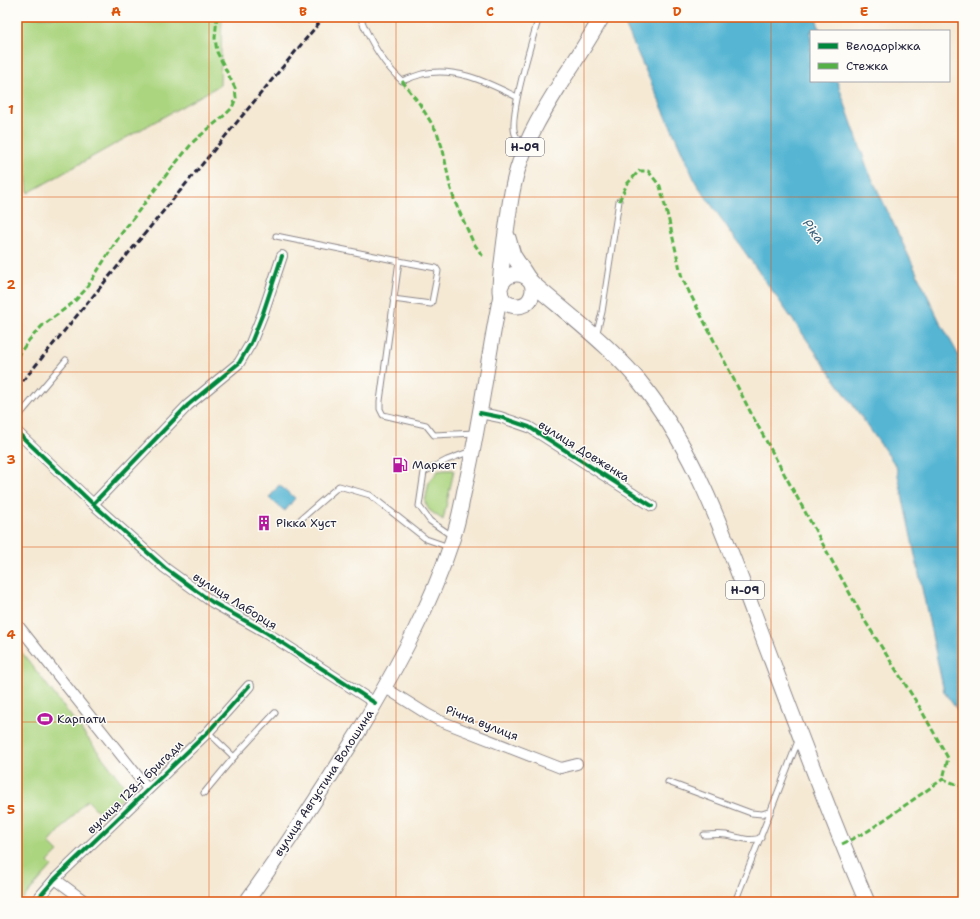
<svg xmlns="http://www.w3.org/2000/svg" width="980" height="919" font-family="'Shantell Sans',sans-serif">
<rect width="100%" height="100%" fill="#fdfcf7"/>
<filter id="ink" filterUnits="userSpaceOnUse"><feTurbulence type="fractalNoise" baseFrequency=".025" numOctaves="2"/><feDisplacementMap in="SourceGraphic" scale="8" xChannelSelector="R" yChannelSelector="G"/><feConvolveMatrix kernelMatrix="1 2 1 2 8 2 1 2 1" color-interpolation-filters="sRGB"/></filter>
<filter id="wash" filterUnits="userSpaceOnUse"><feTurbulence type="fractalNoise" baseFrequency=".012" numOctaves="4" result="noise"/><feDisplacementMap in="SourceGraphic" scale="16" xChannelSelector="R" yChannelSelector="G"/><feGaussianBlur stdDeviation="0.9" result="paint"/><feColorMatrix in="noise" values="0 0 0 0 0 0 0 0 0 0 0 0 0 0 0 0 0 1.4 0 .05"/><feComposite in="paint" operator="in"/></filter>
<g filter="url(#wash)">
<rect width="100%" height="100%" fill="#f5e9d4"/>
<g fill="#acd580" stroke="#677c5e">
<polygon points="17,17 222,17 220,85 28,193 17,94"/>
<polygon points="445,470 454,470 443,520 429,510 425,502 429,482 438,471"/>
<polygon points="17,646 129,792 103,816 87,800 49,843 58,852 48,862 52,866 20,902 17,902"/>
</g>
<g fill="#55b5d3" stroke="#3c6c87">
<polygon points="625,17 816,17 820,31 811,31 811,81 837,81 868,170 939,320 963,363 963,718 944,692 896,466 696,183 626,27"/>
<polygon points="279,485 295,498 285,511 269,498"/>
</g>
</g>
<g filter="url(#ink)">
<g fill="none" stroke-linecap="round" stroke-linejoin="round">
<g stroke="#8c8688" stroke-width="7">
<g id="lane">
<path d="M 360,17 C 370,41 382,63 402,81 C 408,79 415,76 422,74 C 456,66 488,83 517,97"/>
<path d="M 525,145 C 521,142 517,139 515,134 C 508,117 533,37 539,17"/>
<polyline points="276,236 399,261 380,401 380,409 383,415 426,425 434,435 476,433"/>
<polyline points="393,299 431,304 432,302 438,271 436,268 399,261"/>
<polyline points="596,336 602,312 619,201"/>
<polyline points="17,418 66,360"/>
<polyline points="301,519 339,486 370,495 426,539 449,547"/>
<polyline points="452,536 430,521 419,506 424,472 447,460 471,451"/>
<polyline points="208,732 234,757"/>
<polyline points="668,782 751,813 762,814 771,811"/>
<polyline points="204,793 234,757 275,713"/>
<path d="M 704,835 C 711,835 719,834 726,835 C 739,837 748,842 761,838"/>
<polyline points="735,902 798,741"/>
</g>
</g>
<g stroke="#8c8688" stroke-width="12">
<g id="street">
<polyline points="480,413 500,417 529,427 652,506"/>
<polyline points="17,432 93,504 165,568 212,602 267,633 375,703"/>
<polyline points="93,504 188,405 239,363 251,343 263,313 282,256"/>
<polyline points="17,624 148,789"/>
<polyline points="384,687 427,714 438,720 561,768 577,764"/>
<polyline points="55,879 86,902"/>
<polyline points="35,902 55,879 208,732 249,686"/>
</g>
</g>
<g stroke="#8c8688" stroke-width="16">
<path id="secondary" d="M 246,902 C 286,847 323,789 359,731 C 396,669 431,606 453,538 C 458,523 461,507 464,492 C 480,426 487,359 501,293"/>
</g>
<g stroke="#8c8688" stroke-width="17">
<g id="primary">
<polyline points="508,238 513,255 528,278"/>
<path d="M 532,283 C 571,317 615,349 647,391 C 700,461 728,546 759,627 C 794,719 828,812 867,902"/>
<path d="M 500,288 C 507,264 539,274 532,295 C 527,312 501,308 500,291 C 500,274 503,256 505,239 C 509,213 511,187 520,162 C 530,131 548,104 565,76 C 578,57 590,37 602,17"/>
</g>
</g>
<use href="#lane" stroke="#fff" stroke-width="5"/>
<use href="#street" stroke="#fff" stroke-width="10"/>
<use href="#secondary" stroke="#fff" stroke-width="14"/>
<use href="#primary" stroke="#fff" stroke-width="15"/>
<polyline stroke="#22223b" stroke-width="3" stroke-dasharray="6 3" stroke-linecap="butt" points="17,388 324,17"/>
<g stroke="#55b146" stroke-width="3" stroke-dasharray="6 3" stroke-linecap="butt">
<polyline points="402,81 419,103 437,132 443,150 450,186 455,202 473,242 484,258"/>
<polyline points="619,201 627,184 639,171 648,171 660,186 670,225 682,278 753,417 865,621 919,706 948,758 943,779 963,787"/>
<polyline points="17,357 29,340 42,326 74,302 86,289 121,234 170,170 194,141 226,114 232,108 236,98 235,88 217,52 215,38 217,17"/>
<polyline points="842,844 868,831 943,779"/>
</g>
<g stroke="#fdfcf7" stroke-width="6">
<g id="cycleway">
<polyline points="480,413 500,417 529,427 652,506"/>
<polyline points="17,432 93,504 165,568 212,602 267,633 375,703"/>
<polyline points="93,504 188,405 239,363 251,343 263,313 282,256"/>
<polyline points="35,902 55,879 208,732 249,686"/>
</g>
</g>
<use href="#cycleway" stroke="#00873e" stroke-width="4"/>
</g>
</g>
<path fill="none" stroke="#de560e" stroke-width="1" stroke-opacity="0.55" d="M 209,17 L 209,902M 396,17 L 396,902M 584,17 L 584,902M 771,17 L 771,902M 17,197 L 963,197M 17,372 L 963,372M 17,547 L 963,547M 17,722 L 963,722"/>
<defs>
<g id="fuel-bare" transform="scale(1.2)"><path d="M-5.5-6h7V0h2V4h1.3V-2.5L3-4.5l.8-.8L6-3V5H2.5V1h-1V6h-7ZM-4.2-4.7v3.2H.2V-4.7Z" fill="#b5179e" stroke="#fdfcf7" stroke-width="2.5" paint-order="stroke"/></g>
<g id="building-bare" transform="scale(1.2)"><path d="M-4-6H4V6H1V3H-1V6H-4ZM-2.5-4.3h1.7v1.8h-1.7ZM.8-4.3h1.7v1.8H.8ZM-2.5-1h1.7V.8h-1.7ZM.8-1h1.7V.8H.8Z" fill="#b5179e" stroke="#fdfcf7" stroke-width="2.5" paint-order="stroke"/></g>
<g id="stadium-bare" transform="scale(1.2)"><path d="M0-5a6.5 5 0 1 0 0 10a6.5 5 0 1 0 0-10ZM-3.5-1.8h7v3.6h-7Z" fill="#b5179e" stroke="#fdfcf7" stroke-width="2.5" paint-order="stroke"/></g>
</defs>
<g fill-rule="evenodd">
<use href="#fuel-bare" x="400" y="465"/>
<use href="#building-bare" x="264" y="523"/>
<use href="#stadium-bare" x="45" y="719"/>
</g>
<g text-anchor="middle" stroke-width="3" stroke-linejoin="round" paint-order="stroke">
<g fill="#fdfcf7" stroke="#646373" stroke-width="1">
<rect x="506" y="138" width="38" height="18" rx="3"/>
<rect x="726" y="581" width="38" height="18" rx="3"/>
</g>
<g font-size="11" font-weight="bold" fill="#22223b">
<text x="525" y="151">Н-09</text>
<text x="745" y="594">Н-09</text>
</g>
<g font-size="12" fill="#22223b" stroke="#fdfcf7">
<text transform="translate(584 451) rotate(32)" y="4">вулиця Довженка</text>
<text transform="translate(235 601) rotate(32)" y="4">вулиця Лаборця</text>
<text transform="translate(482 723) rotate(21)" y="4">Річна вулиця</text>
<text transform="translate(324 783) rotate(-57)" y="4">вулиця Августина Волошина</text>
<text transform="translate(135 787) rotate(-44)" y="4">вулиця 128-ї бригади</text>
</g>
<g font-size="12" fill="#22223b" stroke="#fdfcf7" text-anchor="start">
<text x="412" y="469">Маркет</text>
<text x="276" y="527">Рікка Хуст</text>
<text x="57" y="723">Карпати</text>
</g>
<g font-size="13" font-style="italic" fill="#365d78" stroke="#fdfcf7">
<text transform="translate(814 231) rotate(54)" y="5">Ріка</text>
</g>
</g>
<rect width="980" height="919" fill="none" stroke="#fdfcf7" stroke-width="44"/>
<rect x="810" y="30" width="140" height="52" fill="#fdfcf7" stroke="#a5a5ac"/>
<rect x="818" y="43" width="20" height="6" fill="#00873e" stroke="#a5a5ac"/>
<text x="846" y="50" font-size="12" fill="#22223b">Велодоріжка</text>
<rect x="818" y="63" width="20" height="6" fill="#55b146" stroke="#a5a5ac"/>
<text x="846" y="70" font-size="12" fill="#22223b">Стежка</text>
<rect x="22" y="22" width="936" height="875" fill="none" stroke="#de560e" stroke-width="1.5"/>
<g font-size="13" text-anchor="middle" font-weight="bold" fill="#de560e">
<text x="116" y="16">A</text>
<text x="303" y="16">B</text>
<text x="490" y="16">C</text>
<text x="677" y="16">D</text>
<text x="864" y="16">E</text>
<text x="11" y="114">1</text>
<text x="11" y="289">2</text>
<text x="11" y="464">3</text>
<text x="11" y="639">4</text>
<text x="11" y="814">5</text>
</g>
</svg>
